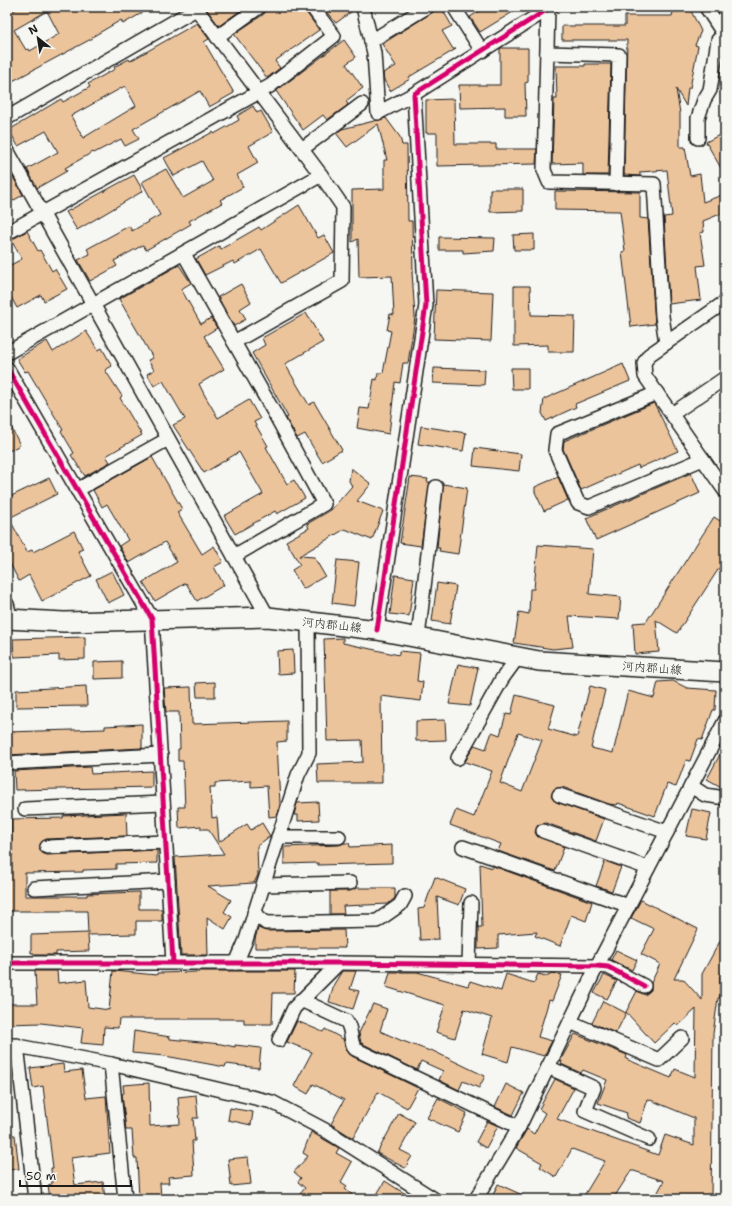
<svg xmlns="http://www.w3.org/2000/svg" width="732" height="1206" font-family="'Shantell Sans','Klee One',sans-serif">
<rect width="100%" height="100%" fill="#f6f6f2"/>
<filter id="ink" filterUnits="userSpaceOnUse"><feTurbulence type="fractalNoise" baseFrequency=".025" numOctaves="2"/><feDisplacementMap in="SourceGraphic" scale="8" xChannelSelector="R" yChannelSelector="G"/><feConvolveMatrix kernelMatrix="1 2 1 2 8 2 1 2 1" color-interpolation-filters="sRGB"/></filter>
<g filter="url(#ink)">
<g fill="#ecc49c" stroke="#1c1c1c" fill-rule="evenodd">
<path d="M 20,7 L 152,7 L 123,24 L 121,20 L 92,37 L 93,38 L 7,84 L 7,14 ZM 47,11 L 59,34 L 30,51 L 29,49 L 26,50 L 14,30 Z"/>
<polygon points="205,7 245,7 219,26"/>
<polygon points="267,7 304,7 306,12 319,30 275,61 280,68 267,78 234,34 264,14"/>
<polygon points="322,7 355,7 355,9 336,23"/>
<polygon points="441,7 452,26 442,31 453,49 456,49 409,77 410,79 390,91 384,80 383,73 396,66 382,44"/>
<polygon points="486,7 521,7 480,32 470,17"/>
<polygon points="674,7 689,7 701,31 695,45 698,46 690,88 688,88 686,106 676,89 680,113 680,147 685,147 690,176 700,174 703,202 725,194 725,212 703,221 704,232 700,233 705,265 697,266 701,300 669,304 664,217 672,216 667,170 640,172 640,176 624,175 627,40 562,40 562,26 625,26 625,16 672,16"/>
<path d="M 197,23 L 209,39 L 204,42 L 234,93 L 209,107 L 200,91 L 133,129 L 139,139 L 125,146 L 121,139 L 94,153 L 93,152 L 65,168 L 67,171 L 37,188 L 27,169 L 58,152 L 46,131 L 18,146 L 9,130 L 61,99 L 63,102 L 90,87 L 88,84 L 115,69 L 114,67 L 129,59 L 130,61 ZM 125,86 L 136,106 L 83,138 L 71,116 Z"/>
<polygon points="344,40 356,57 346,64 363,88 346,101 348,105 327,120 323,115 303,130 276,91"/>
<polygon points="501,48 528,48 528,82 525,83 526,116 505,116 505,107 460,108 459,85 500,85 500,49"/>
<polygon points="585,64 611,64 608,175 583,175 583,163 552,164 554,99 557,99 556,66 585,66"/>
<polygon points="454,99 455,144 496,144 496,149 537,149 536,164 437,166 437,133 426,133 426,100"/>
<polygon points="253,106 257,113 261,111 273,132 249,146 258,163 237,175 243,187 220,200 222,203 189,221 191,224 146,250 143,245 114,261 117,266 90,281 78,260 90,254 87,249 129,226 132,231 160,215 142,182 166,169 183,198 213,181 202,161 174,176 164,158 213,132 214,134 239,120 237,116"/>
<polygon points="386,118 400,137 402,145 407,145 408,221 412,221 413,272 412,272 415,317 408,363 403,363 400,383 395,382 389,434 357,428 360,408 369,409 374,379 377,380 378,373 383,373 391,331 387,330 390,314 394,315 392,276 359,277 358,239 352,242 352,190 384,189 384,160 387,160 378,124 347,147 336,133 342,129"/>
<polygon points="725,132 725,175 706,142"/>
<polygon points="134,175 143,191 77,230 66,212"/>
<polygon points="13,177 23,195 7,204 7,180"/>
<polygon points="490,189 523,189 523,211 490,212"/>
<polygon points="555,191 640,192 640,218 648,219 655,324 631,327 622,252 625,251 620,211 555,210"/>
<polygon points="299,205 318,238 324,235 334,253 281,283 261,249 235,264 233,261 205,275 196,259 219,246 221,249 259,227 261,230"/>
<polygon points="27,231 38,251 40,250 52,271 55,269 67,289 44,301 41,295 17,308 7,290 7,267 22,259 11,240"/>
<polygon points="534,234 534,250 514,250 513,235"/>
<polygon points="439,237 495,238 494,251 463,253 463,250 439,250"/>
<polygon points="179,265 191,283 181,289 201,324 211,318 217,328 204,336 224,369 199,384 204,394 218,418 249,400 260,419 254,422 268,446 266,447 287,484 294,480 305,498 277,514 275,511 235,534 224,516 263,494 239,452 204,473 173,425 185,419 163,381 154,386 147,374 154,370 148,360 153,358 119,299"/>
<polygon points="241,284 251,302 240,309 246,319 234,326 218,297"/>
<polygon points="514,286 530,286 531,315 575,316 574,352 548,352 548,345 514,346"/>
<polygon points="436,290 493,292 491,341 434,339"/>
<polygon points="306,313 323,342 285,364 309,405 314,402 342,450 322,462 305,434 297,438 286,418 288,417 252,353 265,345 262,338"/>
<polygon points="86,331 98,350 102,348 112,366 105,370 122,396 120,398 142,435 106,456 110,462 85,476 71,455 74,453 61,431 63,430 28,371 25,372 17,359 47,341 53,352"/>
<polygon points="623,364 630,381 575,404 576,407 546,421 542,413 544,399"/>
<polygon points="434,368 485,370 484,385 433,383"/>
<polygon points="511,368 528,368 528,389 512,389"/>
<polygon points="654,403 678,451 639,468 638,465 581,490 563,449 564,441"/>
<polygon points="7,419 20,445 7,452"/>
<polygon points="421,426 466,433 463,451 418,444"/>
<polygon points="475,448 521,454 519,471 473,466"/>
<polygon points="152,457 182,509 177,512 202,554 214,546 223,562 214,567 224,585 197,601 186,583 155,601 143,582 177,562 165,542 129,563 119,546 128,540 107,504 102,507 93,490"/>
<polygon points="351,468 371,484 357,501 383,511 372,540 345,529 299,556 314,557 325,576 303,589 292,570 300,565 286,541 309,528 307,524 331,510 352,486 349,481"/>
<polygon points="691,473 700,493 596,540 586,518"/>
<polygon points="410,477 428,479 427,482 430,482 421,546 400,543"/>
<polygon points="558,477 568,500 544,511 535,492 535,487"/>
<polygon points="49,478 57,494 9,518 27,552 32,550 33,552 74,531 83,549 78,551 91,576 42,601 29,575 19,581 7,558 7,498"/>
<polygon points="443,484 467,488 458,554 439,551 440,548 437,548"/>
<polygon points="714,517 725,524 725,559 677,633 656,620 659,652 635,654 633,623 646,622"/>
<polygon points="538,545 593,549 589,594 621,597 619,619 569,616 573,647 553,649 514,643 519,612 529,614 530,589 534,589"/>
<polygon points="337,560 359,562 354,606 332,603"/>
<polygon points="112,571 124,595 108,603 96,579"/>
<polygon points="395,575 414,578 409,616 390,614"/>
<polygon points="437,583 456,586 450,624 432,621"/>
<polygon points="85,637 85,659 59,660 59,655 14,657 13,639"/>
<polygon points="343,638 343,643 399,655 399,651 420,653 417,681 423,682 421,701 381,696 382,783 318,783 317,764 363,762 362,740 327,741 324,639"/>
<polygon points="293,650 294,673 278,674 277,651"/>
<polygon points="122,661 122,678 94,679 94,662"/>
<polygon points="458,664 478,668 470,706 449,704"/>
<path d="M 673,681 L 687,688 L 716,690 L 715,710 L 713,710 L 702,740 L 698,739 L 690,761 L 686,760 L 676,787 L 667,784 L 655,816 L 618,803 L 617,805 L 609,804 L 562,787 L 554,789 L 551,796 L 556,802 L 604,819 L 596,841 L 546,823 L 538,825 L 535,832 L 537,836 L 564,847 L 555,871 L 498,851 L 501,844 L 450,825 L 456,810 L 474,817 L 492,771 L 465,762 L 474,745 L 486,749 L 492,732 L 500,735 L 506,714 L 511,715 L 516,695 L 555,705 L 548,729 L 577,737 L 590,686 L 605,690 L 591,748 L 613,753 L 628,691 L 654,698 L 658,682 ZM 518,733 L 542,740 L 522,792 L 500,783 Z"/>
<polygon points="215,682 215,697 197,697 196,683"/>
<polygon points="86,686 87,706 16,707 16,690"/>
<polygon points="191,687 192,724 287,721 287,741 277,742 280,804 277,816 269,817 267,786 251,787 251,781 215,783 215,787 210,787 212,818 217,817 219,842 247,824 251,830 262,823 270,836 257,846 258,875 254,883 208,886 231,900 224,912 232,917 225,929 207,917 208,955 181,955 175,857 224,854 208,829 201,829 201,826 179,828 178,807 185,807 183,761 178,761 178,749 180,749 179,712 166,712 164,688"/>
<polygon points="445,720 446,740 416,741 416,721"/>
<polygon points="142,724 142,748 7,755 7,732 105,729 105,726"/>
<polygon points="725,745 725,789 707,779"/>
<polygon points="90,767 91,774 152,771 152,787 15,790 14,771"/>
<polygon points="318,802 319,820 298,821 298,815 294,815 297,803"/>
<polygon points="692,809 711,813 706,839 686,836"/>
<polygon points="126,813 127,836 46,839 40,844 40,851 47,855 157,850 157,863 116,864 116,869 83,870 83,872 25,873 25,896 87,896 87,894 139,892 139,909 162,909 162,921 136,921 136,934 88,935 89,951 56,952 56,955 34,955 34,953 31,953 31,935 88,933 87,911 7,911 7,856 12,856 11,819 63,818 63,816"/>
<polygon points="344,843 349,843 350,847 392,845 392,863 318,865 318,863 284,864 284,847 339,845"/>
<polygon points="605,861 621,867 612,891 596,886"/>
<polygon points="480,864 492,868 493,866 592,902 586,921 571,915 560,946 535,936 537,932 498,935 498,948 478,949 478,927 482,927"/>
<polygon points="435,877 465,889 459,905 437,897 439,939 420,940 418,909 424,908"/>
<polygon points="356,888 395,888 395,898 388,904 343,906 344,914 330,914 330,891 350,891"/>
<polygon points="641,900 698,929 674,979 683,979 702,1000 702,974 725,932 725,966 720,976 720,998 718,998 713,1034 711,1199 654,1199 664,1181 634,1171 631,1171 613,1199 582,1199 605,1161 572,1149 556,1177 540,1167 542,1163 516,1148 527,1129 534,1134 545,1113 539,1109 555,1079 574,1088 557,1119 658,1155 665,1135 694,1145 694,1118 648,1099 640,1123 626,1118 627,1113 598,1103 607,1080 583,1070 581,1073 561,1064 562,1061 560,1061 575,1034 627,1055 626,1059 671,1078 675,1069 695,1077 696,1009 678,1026 675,1023 654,1043 626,1012 637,991 645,995 651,990 651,983 660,964 641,954 654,929 631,918"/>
<polygon points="258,928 266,931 344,930 345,948 255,948 255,939"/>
<polygon points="616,950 637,960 632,970 611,960"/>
<polygon points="35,971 57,971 58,983 86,980 88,1007 109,1010 113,971 157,975 157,973 199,972 198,971 295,971 294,993 273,993 272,1024 244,1024 244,1019 119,1019 118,1028 104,1027 103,1045 81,1043 83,1028 41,1023 7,1024 7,1004 37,1004"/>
<polygon points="342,971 356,971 350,989 359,991 353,1009 329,1002 334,984"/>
<polygon points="390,972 417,972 468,986 470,981 501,991 506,974 534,983 538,974 546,976 552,973 562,975 552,1001 549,1000 538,1037 552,1041 544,1056 512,1047 508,1062 482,1054 492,1018 464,1009 455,1038 436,1032 445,1005 386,987"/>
<polygon points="604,975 617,981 607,999 594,993"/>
<polygon points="603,1001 626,1013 616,1033 592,1023"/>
<polygon points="373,1004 387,1009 380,1031 400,1040 430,1051 431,1050 485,1076 479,1088 463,1081 459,1090 439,1080 443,1071 421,1061 417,1070 361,1043 359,1033"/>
<polygon points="297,1021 323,1032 325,1029 343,1039 346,1049 352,1056 418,1088 407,1108 378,1092 353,1138 331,1124 344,1100 313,1084 308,1094 294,1086 312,1052 287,1042"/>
<polygon points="134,1031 170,1037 170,1039 221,1044 235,1047 235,1045 261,1048 259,1068 226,1064 225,1067 165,1056 132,1053"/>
<polygon points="63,1064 64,1072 82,1070 86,1098 106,1096 110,1153 71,1158 75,1185 103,1182 105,1199 82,1199 82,1196 50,1199 48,1185 52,1184 51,1168 53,1168 43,1086 33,1088 30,1068"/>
<polygon points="149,1083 150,1126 180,1124 178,1097 196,1095 198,1118 193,1118 195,1141 192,1141 194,1175 168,1177 169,1183 160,1183 161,1199 139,1199 137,1158 134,1158 132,1130 126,1130 122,1094 124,1093 123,1085"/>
<polygon points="506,1084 524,1093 513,1115 495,1107"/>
<polygon points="438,1098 467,1113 458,1132 427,1118"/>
<polygon points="230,1108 253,1112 251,1125 228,1120"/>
<polygon points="399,1113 415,1122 400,1150 412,1156 405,1168 377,1153"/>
<polygon points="487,1121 498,1126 486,1148 476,1142"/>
<polygon points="311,1132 339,1148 336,1153 352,1162 341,1182 347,1186 345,1189 357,1199 296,1199 305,1188 298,1182 301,1178 294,1172 308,1156 303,1153"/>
<polygon points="7,1135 15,1135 19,1169 7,1170"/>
<polygon points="248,1157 251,1184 231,1186 228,1159"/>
<polygon points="385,1181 399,1190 415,1199 374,1199"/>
<polygon points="498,1184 531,1199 491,1199"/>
</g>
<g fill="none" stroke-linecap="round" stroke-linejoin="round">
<g stroke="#1c1c1c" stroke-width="16">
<g id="street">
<polyline points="195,7 321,175 343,207 342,281 234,342"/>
<polyline points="363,7 374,53 378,113 414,94"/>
<polyline points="454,7 482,51"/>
<polyline points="548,7 544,170 549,182 654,184 662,316 666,343"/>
<polyline points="706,7 725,36"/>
<polyline points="217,37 259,7"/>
<polyline points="371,41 427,7"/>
<polyline points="547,53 619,55 616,184"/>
<polyline points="7,118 196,9"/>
<polyline points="698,138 698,118 704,100 710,90 718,40 724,35"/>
<polyline points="302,149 362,104"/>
<polyline points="7,150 268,617"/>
<polyline points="7,233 270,86 334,36 312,7"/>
<polyline points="184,254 276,416 324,504 234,556"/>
<polyline points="725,302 649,355 644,363 645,376 725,491"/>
<polyline points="7,353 321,175"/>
<polyline points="7,368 152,619 173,962"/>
<polyline points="657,393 557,434 555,450 578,503 589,507 703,459"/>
<polyline points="672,414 725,378"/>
<polyline points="77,490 168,439"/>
<polyline points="7,604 11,620 7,622"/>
<polyline points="377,630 426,305 414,94 551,7"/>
<polyline points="418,637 436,487"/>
<polyline points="458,758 502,679 518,657"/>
<polyline points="7,763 161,755"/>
<polyline points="691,786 705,795 725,798"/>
<polyline points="559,795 667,832"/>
<polyline points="25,809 163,803"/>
<polyline points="543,831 648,868"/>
<polyline points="278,837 339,837"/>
<polyline points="47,847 165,842"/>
<polyline points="463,847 629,906"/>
<polyline points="263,885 350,883"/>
<polyline points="34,888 168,881"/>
<polyline points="254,913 266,923 377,921 400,905 405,896"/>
<polyline points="7,963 339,963 597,966 608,967 644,986"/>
<polyline points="236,963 246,940 298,775 309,753 308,622"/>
<polyline points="469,964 471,903"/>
<path d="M 301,1000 L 346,1021 C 353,1030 349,1040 355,1049 L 519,1127"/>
<polyline points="570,1022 659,1060 682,1038"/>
<polyline points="279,1040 294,1008 339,963"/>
<polyline points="7,1044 111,1064 272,1102 325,1130 434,1199"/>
<polyline points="17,1045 35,1199"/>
<polyline points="111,1064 125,1199"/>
<polyline points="548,1067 594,1088 585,1111 649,1139"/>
<polyline points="476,1199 519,1127 597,966 725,721"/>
</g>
</g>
<g stroke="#1c1c1c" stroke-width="22">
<polyline id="secondary" points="7,619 64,622 268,617 377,630 539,661 725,672"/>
</g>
<use href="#street" stroke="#f6f6f2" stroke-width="13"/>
<use href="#secondary" stroke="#f6f6f2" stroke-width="19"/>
<g stroke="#f6f6f2" stroke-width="8">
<g id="cycleway">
<polyline points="7,368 152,619 173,962"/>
<polyline points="377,630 426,305 414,94 551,7"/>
<polyline points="7,963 339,963 597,966 608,967 644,986"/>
</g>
</g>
<use href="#cycleway" stroke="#d6006c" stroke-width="5"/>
</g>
</g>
<g text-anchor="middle" stroke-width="3" stroke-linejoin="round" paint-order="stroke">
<g font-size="12" fill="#1c1c1c" stroke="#f6f6f2">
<text transform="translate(332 625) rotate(6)" y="4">河内郡山線</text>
<text transform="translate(652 668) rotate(4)" y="4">河内郡山線</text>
</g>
</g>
<rect width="732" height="1206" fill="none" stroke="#f6f6f2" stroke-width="24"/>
<rect x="12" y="12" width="708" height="1182" fill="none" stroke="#1c1c1c" stroke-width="1.5" filter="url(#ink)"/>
<g transform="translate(38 38) rotate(330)" stroke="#f6f6f2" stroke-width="3" paint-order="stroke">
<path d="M0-3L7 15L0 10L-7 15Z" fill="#1c1c1c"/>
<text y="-6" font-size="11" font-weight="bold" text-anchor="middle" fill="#1c1c1c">N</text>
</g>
<path d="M20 1180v6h111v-6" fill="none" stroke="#1c1c1c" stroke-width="2"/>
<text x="26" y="1180" font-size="12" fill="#1c1c1c" stroke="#f6f6f2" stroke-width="3" paint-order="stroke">50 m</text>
</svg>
